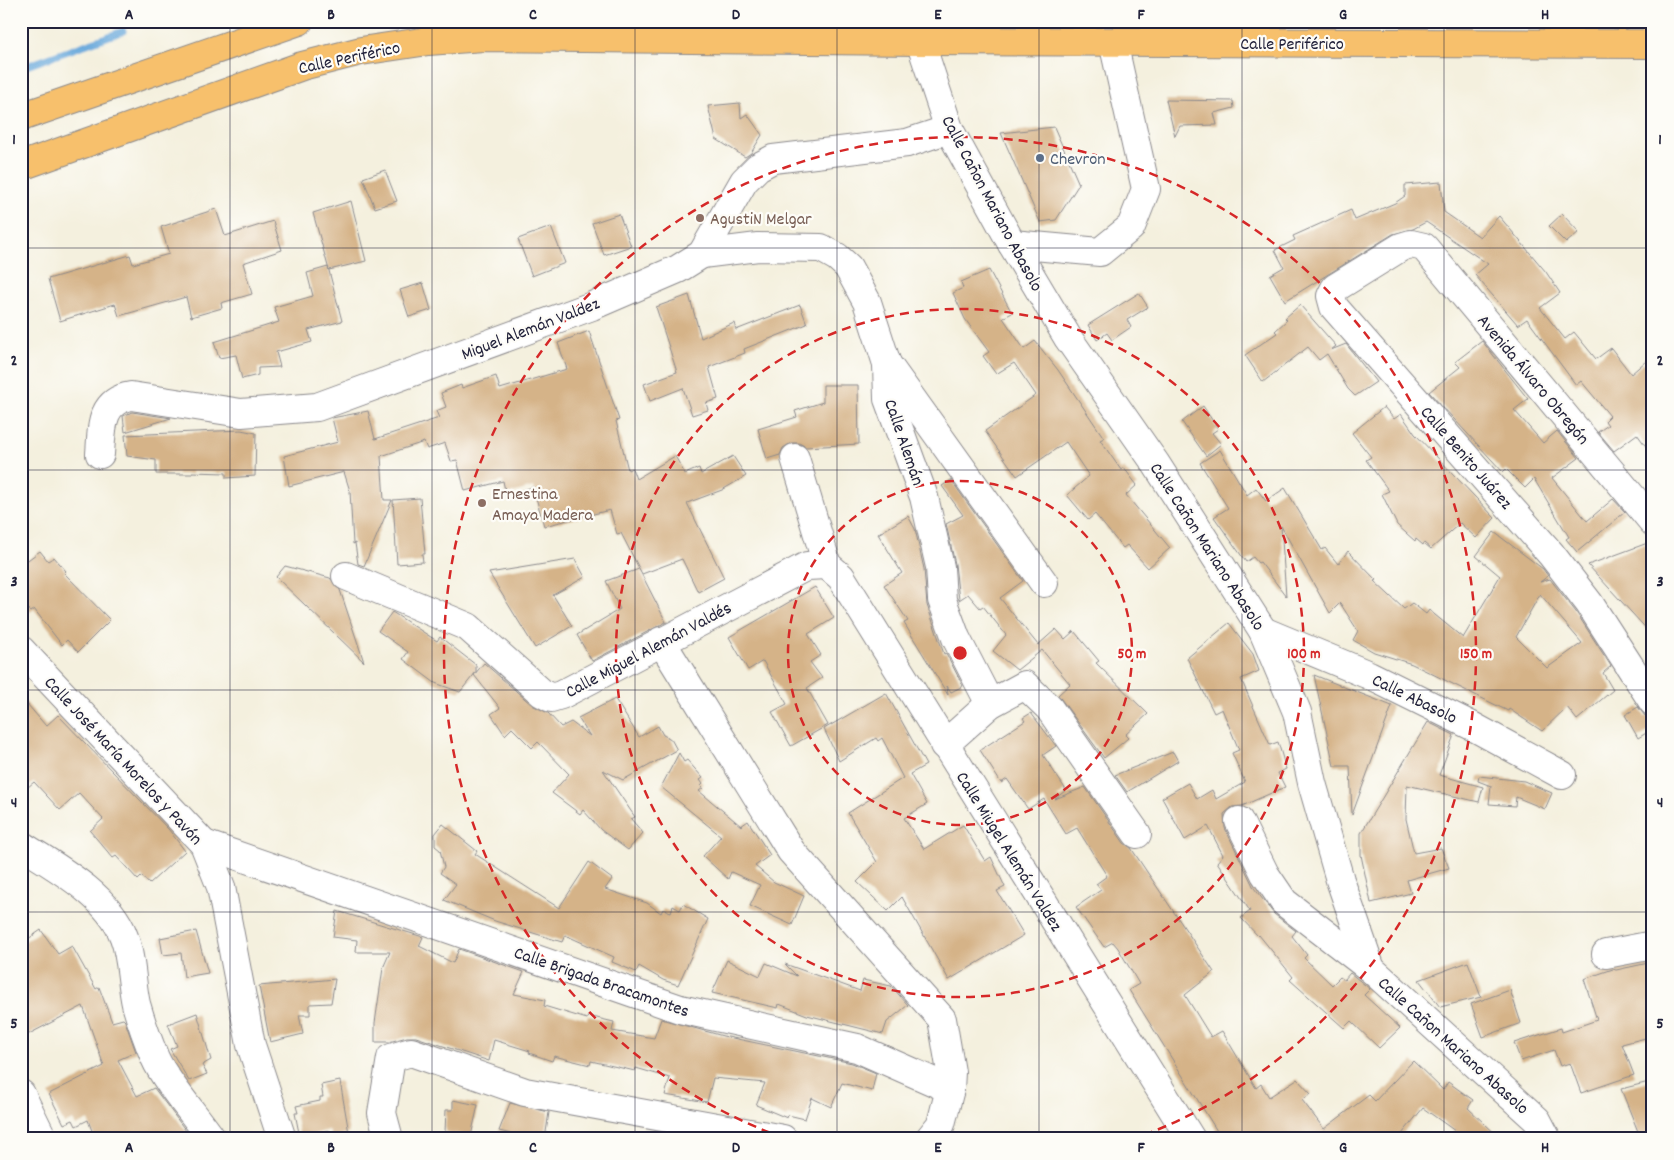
<svg xmlns="http://www.w3.org/2000/svg" width="1674" height="1160" font-family="Dekko,sans-serif">
<rect width="100%" height="100%" fill="#fdfcf7"/>
<filter id="ink" filterUnits="userSpaceOnUse"><feTurbulence type="fractalNoise" baseFrequency=".02" numOctaves="2"/><feDisplacementMap in="SourceGraphic" scale="10" xChannelSelector="R" yChannelSelector="G"/><feConvolveMatrix kernelMatrix="1 2 1 2 8 2 1 2 1" color-interpolation-filters="sRGB"/></filter>
<filter id="wash" filterUnits="userSpaceOnUse"><feTurbulence type="fractalNoise" baseFrequency=".0096" numOctaves="4" result="noise"/><feDisplacementMap in="SourceGraphic" scale="20" xChannelSelector="R" yChannelSelector="G"/><feGaussianBlur stdDeviation="1.12" result="paint"/><feColorMatrix in="noise" values="0 0 0 0 0 0 0 0 0 0 0 0 0 0 0 0 0 1.4 0 .05"/><feComposite in="paint" operator="in"/></filter>
<g filter="url(#wash)">
<rect width="100%" height="100%" fill="#f4f0de"/>
<g fill="none" stroke-linecap="round" stroke-linejoin="round">
<polyline stroke="#68a8db" stroke-width="7" points="21,68 123,31"/>
</g>
<g id="blocks">
<g fill="#d5b388" fill-rule="evenodd">
<polygon points="1166,100 1233,101 1234,108 1214,113 1217,125 1180,126 1175,136"/>
<polygon points="740,103 741,118 747,114 762,135 751,153 745,157 716,139 708,106"/>
<polygon points="1054,127 1079,184 1056,220 1040,222 1001,133"/>
<polygon points="385,170 397,201 375,208 363,178"/>
<polygon points="1441,182 1444,212 1480,237 1499,216 1546,272 1560,293 1540,308 1565,339 1574,332 1596,359 1611,348 1631,374 1653,355 1653,456 1637,434 1614,451 1598,432 1608,425 1605,421 1610,416 1581,381 1576,385 1527,319 1518,325 1475,275 1488,264 1426,222 1413,229 1393,234 1285,301 1270,275 1284,267 1275,250 1295,240 1293,236 1351,210 1355,220 1395,203 1405,196 1405,185"/>
<polygon points="351,201 366,261 329,270 313,213"/>
<polygon points="216,209 225,236 273,221 282,250 243,263 252,294 221,303 222,308 191,317 186,297 119,316 115,304 60,321 48,279 130,255 133,264 169,254 161,227"/>
<polygon points="619,214 631,246 604,255 592,223"/>
<polygon points="1562,214 1579,232 1566,243 1549,226"/>
<polygon points="551,227 565,263 532,276 518,239"/>
<polygon points="328,267 342,321 308,330 312,342 276,352 280,367 258,368 258,375 242,379 236,355 219,358 214,342 279,322 274,307 313,296 307,273"/>
<polygon points="989,270 1012,313 1003,318 1024,349 1035,341 1058,370 1104,438 1100,440 1121,470 1124,468 1137,485 1126,495 1170,548 1148,568 1127,545 1123,548 1095,514 1088,520 1067,495 1089,476 1066,442 1017,476 985,431 1036,395 1014,363 996,374 983,356 989,352 965,319 953,293 963,288 961,282"/>
<polygon points="423,283 431,310 409,317 400,290"/>
<polygon points="1139,293 1148,307 1127,320 1131,327 1112,340 1107,333 1097,340 1088,325"/>
<polygon points="689,295 701,338 734,323 736,330 800,305 807,324 744,349 745,353 709,367 718,399 706,403 708,410 692,415 683,388 650,401 644,384 677,372 656,307"/>
<polygon points="1300,305 1336,346 1331,350 1346,344 1376,382 1355,396 1348,389 1327,354 1319,360 1308,347 1263,382 1245,355 1277,333 1275,331 1287,320 1285,318"/>
<polygon points="589,331 619,420 616,421 628,470 632,468 636,479 675,456 685,474 699,468 701,474 733,456 746,476 722,490 687,503 724,578 698,592 682,559 642,574 621,533 617,534 610,510 544,526 533,487 506,495 503,481 465,491 457,460 451,461 445,443 427,449 424,442 381,456 384,500 392,500 364,566 358,564 355,543 353,544 350,491 344,472 289,486 284,456 338,442 332,418 368,411 375,439 439,418 436,411 446,407 441,393 461,385 462,388 496,376 500,389 567,369 558,343"/>
<polygon points="1482,341 1528,399 1514,410 1543,443 1557,431 1579,458 1552,478 1587,521 1613,499 1625,512 1577,552 1566,539 1569,537 1534,479 1525,488 1506,469 1503,472 1429,392 1460,367 1455,362"/>
<polygon points="823,385 858,385 859,444 806,447 799,443 791,443 783,448 780,455 767,459 758,429 797,417 795,411 823,402"/>
<polygon points="1203,406 1218,429 1212,433 1221,444 1206,456 1182,422"/>
<polygon points="1384,407 1394,419 1401,414 1415,434 1495,518 1476,538 1460,523 1431,549 1424,543 1423,545 1416,539 1415,541 1397,525 1382,494 1389,491 1366,460 1371,457 1352,433"/>
<polygon points="132,412 171,418 125,432 123,416"/>
<polygon points="241,430 256,433 255,476 226,478 226,473 192,472 192,474 156,474 156,460 127,456 125,435"/>
<path d="M 1220,450 L 1247,495 L 1256,488 L 1266,501 L 1285,488 L 1322,550 L 1325,548 L 1338,564 L 1348,551 L 1376,580 L 1374,581 L 1404,609 L 1412,603 L 1426,614 L 1429,610 L 1463,638 L 1500,576 L 1476,556 L 1494,532 L 1543,569 L 1548,576 L 1540,582 L 1550,579 L 1576,612 L 1611,666 L 1603,673 L 1613,690 L 1577,720 L 1567,707 L 1542,731 L 1509,709 L 1508,711 L 1412,664 L 1374,652 L 1353,640 L 1358,631 L 1340,603 L 1330,613 L 1281,526 L 1286,596 L 1260,562 L 1258,563 L 1253,557 L 1246,562 L 1214,517 L 1228,508 L 1200,463 ZM 1540,594 L 1582,643 L 1547,668 L 1516,637 Z"/>
<polygon points="951,480 1023,581 1000,598 1038,645 1056,629 1065,639 1074,631 1099,661 1096,663 1148,714 1125,735 1128,738 1104,758 1058,695 1070,684 1042,650 1017,670 993,651 1006,635 983,606 980,608 968,594 959,600 955,564 946,524 963,515 942,486"/>
<polygon points="420,498 425,554 422,554 423,562 397,564 393,500"/>
<polygon points="908,516 915,529 924,569 927,605 944,654 946,653 963,686 951,692 947,686 948,695 904,623 908,621 884,585 902,573 878,534"/>
<polygon points="1653,541 1653,636 1588,565"/>
<polygon points="40,551 48,561 54,557 66,571 64,573 110,620 78,652 67,640 62,645 34,609 30,612 21,599 21,565"/>
<polygon points="575,559 585,577 553,595 572,626 535,648 489,573"/>
<polygon points="285,566 330,578 340,590 364,662 276,577"/>
<polygon points="639,569 666,622 592,661 577,635 620,609 606,581"/>
<polygon points="815,587 834,618 808,634 821,655 810,662 822,678 807,688 828,725 791,746 772,712 787,704 763,661 748,670 729,637"/>
<polygon points="392,612 437,641 440,637 476,665 476,672 460,692 435,683 403,659 408,652 378,631"/>
<polygon points="1229,623 1253,654 1259,671 1241,679 1270,745 1278,742 1286,769 1278,773 1285,787 1242,806 1232,807 1224,814 1225,828 1254,888 1274,914 1296,931 1292,936 1307,955 1304,958 1332,985 1340,977 1344,980 1350,973 1370,989 1364,995 1400,1028 1379,1048 1351,1021 1344,1028 1290,980 1293,977 1259,935 1258,936 1241,918 1250,911 1217,862 1223,855 1208,826 1185,840 1162,798 1188,783 1197,799 1212,790 1216,799 1245,782 1232,753 1239,750 1222,709 1214,713 1187,658"/>
<polygon points="484,663 532,705 548,713 561,727 571,722 590,736 578,718 615,699 639,737 658,726 663,735 671,739 677,750 623,780 603,770 635,817 631,819 643,833 628,850 601,830 583,810 580,814 552,793 569,774 538,742 532,748 512,728 505,735 491,714 500,708 474,675"/>
<polygon points="1314,675 1392,706 1352,815 1350,766 1334,766"/>
<polygon points="886,693 926,765 910,774 927,804 904,818 924,849 963,825 985,861 991,857 1005,887 997,891 1024,935 949,980 902,897 888,911 857,882 877,862 848,813 903,778 882,738 878,741 876,738 839,761 824,729"/>
<polygon points="21,697 46,726 58,715 169,830 185,851 149,884 142,876 138,880 116,856 113,858 90,831 103,819 79,793 60,810 34,782 21,793"/>
<polygon points="1638,707 1645,716 1653,717 1653,729 1638,738 1625,715"/>
<polygon points="1031,713 1056,746 1043,755 1066,790 1055,799 1085,787 1124,843 1131,848 1214,972 1185,995 1211,1037 1222,1031 1256,1088 1261,1084 1269,1097 1297,1079 1311,1094 1302,1100 1324,1129 1369,1095 1375,1101 1413,1061 1443,1090 1448,1082 1473,1100 1468,1108 1501,1139 1466,1139 1423,1108 1398,1139 1222,1139 1129,990 1139,984 1118,948 1113,942 1104,947 1076,907 1101,890 1096,884 1107,876 1077,828 1066,834 1044,799 1028,809 1007,779 1001,783 980,750 1025,721 1023,718"/>
<polygon points="1428,722 1454,735 1439,775 1483,787 1479,802 1407,785 1406,819 1414,853 1441,848 1449,868 1407,880 1411,893 1371,903 1361,855 1361,833"/>
<polygon points="1173,752 1178,761 1127,792 1115,775"/>
<polygon points="679,753 684,762 687,760 703,778 700,780 703,784 701,786 703,788 699,791 741,826 748,821 770,855 755,866 774,882 804,896 792,925 750,906 760,885 731,872 728,879 703,856 721,836 661,787"/>
<polygon points="1479,776 1524,781 1552,793 1545,809 1516,797 1515,806 1489,804 1491,786 1478,781"/>
<polygon points="443,824 477,851 475,854 559,908 589,862 612,879 605,889 647,903 661,913 663,909 671,912 673,906 680,910 683,904 708,919 678,985 663,980 639,966 636,972 612,962 614,957 565,935 562,942 495,921 444,900 456,884 440,873 444,867 440,850 435,846 435,834"/>
<polygon points="337,911 423,937 419,946 453,963 459,949 524,972 514,994 545,1000 544,1006 587,1019 588,1016 614,1022 612,1031 654,1038 661,1019 723,1036 852,1063 876,1073 872,1091 842,1083 831,1107 812,1098 805,1119 788,1115 787,1118 756,1105 765,1083 713,1078 707,1102 665,1095 670,1078 636,1068 635,1071 591,1061 590,1065 554,1056 552,1061 529,1053 530,1051 494,1040 489,1061 416,1037 407,1037 389,1042 375,1042 375,1023 383,968 390,952 356,952 357,940 333,937"/>
<polygon points="41,930 58,954 72,946 96,989 99,987 112,1022 123,1019 125,1021 136,1052 118,1060 137,1096 154,1088 192,1139 95,1139 88,1120 76,1126 73,1120 64,1124 49,1094 104,1066 83,1006 27,1035 21,1025 21,944"/>
<polygon points="196,931 208,973 184,977 181,953 163,955 160,938"/>
<polygon points="727,960 760,976 766,963 797,976 785,964 860,991 863,980 891,986 908,1005 887,1022 883,1034 807,1015 779,1004 778,1008 712,993"/>
<polygon points="1468,962 1481,997 1440,1007 1419,980"/>
<polygon points="1653,962 1653,1036 1622,1044 1634,1075 1581,1093 1570,1063 1560,1066 1554,1050 1521,1061 1514,1043 1561,1028 1562,1032 1597,1020 1584,979 1613,969 1616,970"/>
<polygon points="335,979 331,1003 310,1004 310,1015 299,1015 303,1034 270,1042 259,986"/>
<polygon points="1510,990 1521,1023 1483,1037 1471,1004"/>
<polygon points="197,1013 211,1060 202,1065 207,1074 189,1081 170,1049 177,1046 168,1024"/>
<polygon points="340,1081 349,1133 331,1137 329,1130 300,1138 295,1113 298,1113 296,1106 320,1101 320,1097 323,1097 321,1085"/>
<polygon points="1653,1081 1653,1139 1641,1139 1621,1089"/>
<polygon points="453,1100 478,1105 471,1136 445,1132 446,1110 453,1110"/>
<polygon points="510,1103 549,1112 545,1139 531,1139 499,1131"/>
</g>
</g>
</g>
<g filter="url(#ink)">
<use href="#blocks" fill-opacity="0" stroke="#8b898c" stroke-width="1"/>
<g fill="none" stroke-linecap="round" stroke-linejoin="round">
<g stroke="#8b898c" stroke-width="30">
<g id="minor">
<polyline points="920,41 949,129 1012,244 1068,338 1156,464 1263,631 1297,712 1312,783 1340,880 1371,969 1537,1120 1547,1139"/>
<polyline points="1012,244 1100,252 1131,227 1146,189 1113,42"/>
<polyline points="702,254 758,247 821,248 837,257 848,267 867,302 887,364 888,399 924,497 940,567 942,600 956,638 990,704"/>
<polyline points="887,364 1044,583"/>
<path d="M 100,454 C 102,428 100,401 131,396 L 241,413 L 317,407 L 592,306 L 678,269 L 702,254 L 744,181 L 758,167 L 773,159 L 907,143 L 949,129"/>
<polyline points="795,458 827,565"/>
<polyline points="1653,522 1424,247 1411,244 1401,247 1335,288 1331,296 1334,307 1551,554 1589,603 1653,702"/>
<polyline points="827,565 841,577 1191,1139"/>
<polyline points="346,576 468,627 542,693 551,698 561,695 807,566 827,565"/>
<polyline points="1263,631 1369,675 1472,726 1562,775"/>
<polyline points="661,641 791,851 942,1019 951,1072 950,1089 941,1124 929,1139"/>
<polyline points="21,650 204,844 221,887 251,1045 282,1139"/>
<polyline points="944,745 990,704 1025,685 1049,708 1137,834"/>
<polyline points="1239,821 1265,874 1284,902 1371,969"/>
<polyline points="204,844 680,1009 857,1048 950,1089"/>
<path d="M 21,845 C 56,867 109,896 124,937 C 132,958 131,982 136,1004 C 141,1022 148,1041 155,1058 C 165,1081 196,1116 212,1139"/>
<polyline points="1606,954 1653,945"/>
<polyline points="21,1094 43,1139"/>
<polyline points="389,1139 382,1113 391,1058 411,1052 525,1092 783,1139"/>
</g>
</g>
<g stroke="#8b898c" stroke-width="30">
<g id="highway">
<polyline points="21,117 299,21"/>
<polyline points="21,166 302,66 361,51 428,41 483,37 920,41 1653,44"/>
</g>
</g>
<use href="#minor" stroke="#fff" stroke-width="28"/>
<use href="#highway" stroke="#f7c06c" stroke-width="28"/>
</g>
</g>
<path fill="none" stroke="#22223b" stroke-width="1" stroke-opacity="0.55" d="M 230,21 L 230,1139M 432,21 L 432,1139M 635,21 L 635,1139M 837,21 L 837,1139M 1039,21 L 1039,1139M 1242,21 L 1242,1139M 1444,21 L 1444,1139M 21,248 L 1653,248M 21,470 L 1653,470M 21,690 L 1653,690M 21,912 L 1653,912"/>
<g fill="none" stroke="#d62828" stroke-width="2.5" stroke-dasharray="9 6">
<circle cx="960" cy="653" r="172"/>
<circle cx="960" cy="653" r="344"/>
<path d="M784 1138A516 516 0 1 1 1136 1138"/>
</g>
<circle fill="#5c6f8a" stroke="#fdfcf7" stroke-width="2" cx="1040" cy="158" r="5"/>
<g fill="#8d6e63" stroke="#fdfcf7" stroke-width="2">
<circle cx="700" cy="218" r="5"/>
<circle cx="482" cy="503" r="5"/>
</g>
<g text-anchor="middle" stroke-width="4.5" stroke-linejoin="round" paint-order="stroke">
<g font-size="18" fill="#22223b" stroke="#fdfcf7">
<text x="1292" y="49">Calle Periférico</text>
<text transform="translate(349 57) rotate(-12)" y="6">Calle Periférico</text>
<text transform="translate(993 203) rotate(62)" y="6">Calle Cañon Mariano Abasolo</text>
<text transform="translate(530 328) rotate(-21)" y="6">Miguel Alemán Valdez</text>
<text transform="translate(1534 379) rotate(50)" y="6">Avenida Álvaro Obregón</text>
<text transform="translate(905 442) rotate(71)" y="6">Calle Alemán</text>
<text transform="translate(1467 457) rotate(49)" y="6">Calle Benito Juárez</text>
<text transform="translate(1208 546) rotate(57)" y="6">Calle Cañon Mariano Abasolo</text>
<text transform="translate(648 649) rotate(-28)" y="6">Calle Miguel Alemán Valdés</text>
<text transform="translate(1415 698) rotate(26)" y="6">Calle Abasolo</text>
<text transform="translate(124 760) rotate(47)" y="6">Calle José María Morelos y Pavón</text>
<text transform="translate(1010 851) rotate(58)" y="6">Calle Miugel Alemán Valdez</text>
<text transform="translate(602 981) rotate(19)" y="6">Calle Brigada Bracamontes</text>
<text transform="translate(1454 1045) rotate(42)" y="6">Calle Cañon Mariano Abasolo</text>
</g>
<g font-size="18" fill="#4e5e75" stroke="#fdfcf7" text-anchor="start">
<text x="1050" y="164">Chevron</text>
</g>
<g font-size="18" fill="#785e54" stroke="#fdfcf7" text-anchor="start">
<text x="710" y="224">AgustiN Melgar</text>
<text x="492" y="499">Ernestina<tspan x="492" dy="21">Amaya Madera</tspan></text>
</g>
</g>
<circle cx="960" cy="653" r="8" fill="#d62828" stroke="#fdfcf7" stroke-width="2.5"/>
<g font-size="15" text-anchor="middle" font-weight="bold" fill="#d62828" stroke="#fdfcf7" stroke-width="4.5" stroke-linejoin="round" paint-order="stroke">
<text x="1132" y="658">50 m</text>
<text x="1304" y="658">100 m</text>
<text x="1476" y="658">150 m</text>
</g>
<rect width="1674" height="1160" fill="none" stroke="#fdfcf7" stroke-width="55"/>
<rect x="28" y="28" width="1618" height="1104" fill="none" stroke="#22223b" stroke-width="2"/>
<g font-size="16" text-anchor="middle" font-weight="bold" fill="#22223b">
<text x="129" y="19">A</text>
<text x="331" y="19">B</text>
<text x="533" y="19">C</text>
<text x="736" y="19">D</text>
<text x="938" y="19">E</text>
<text x="1141" y="19">F</text>
<text x="1343" y="19">G</text>
<text x="1545" y="19">H</text>
<text x="14" y="144">1</text>
<text x="1660" y="144">1</text>
<text x="14" y="365">2</text>
<text x="1660" y="365">2</text>
<text x="14" y="586">3</text>
<text x="1660" y="586">3</text>
<text x="14" y="807">4</text>
<text x="1660" y="807">4</text>
<text x="14" y="1028">5</text>
<text x="1660" y="1028">5</text>
<text x="129" y="1152">A</text>
<text x="331" y="1152">B</text>
<text x="533" y="1152">C</text>
<text x="736" y="1152">D</text>
<text x="938" y="1152">E</text>
<text x="1141" y="1152">F</text>
<text x="1343" y="1152">G</text>
<text x="1545" y="1152">H</text>
</g>
</svg>
